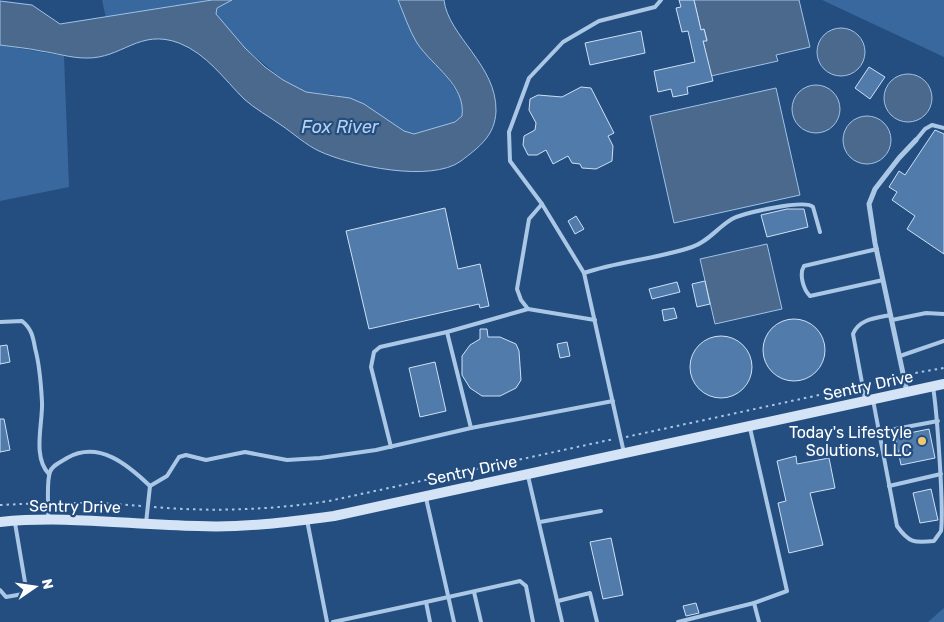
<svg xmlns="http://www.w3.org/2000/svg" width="944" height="622" font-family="Rubik,sans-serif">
<rect width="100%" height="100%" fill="#244e80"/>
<g fill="#39689e">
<polygon points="102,0 212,0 106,18"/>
<polygon points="232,0 398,0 405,16 463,101 462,117 455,122 414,134 404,131 364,104 336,95 306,92 283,80 245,48 222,22 216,14 217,8"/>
<polygon points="822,0 944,0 944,57"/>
<polygon points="0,45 64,56 69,187 0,201"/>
<polygon points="944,608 944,622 928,622"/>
</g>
<g fill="#4a698d" stroke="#9fc2e7">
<path d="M 212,0 L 232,0 L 217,8 L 216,14 L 245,48 L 265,67 L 283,80 L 306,92 L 350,98 L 364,104 L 404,131 L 414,134 L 455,122 L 462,116 C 466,85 433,67 417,43 C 409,30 404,14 398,0 L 444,0 C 448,36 497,65 496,111 C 495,136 479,147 461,161 C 431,183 351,166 319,151 C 306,145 293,133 281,125 C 270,117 255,109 244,99 C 224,79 207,54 179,43 C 139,28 122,59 86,58 C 70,58 56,53 41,51 C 27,48 14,47 0,45 L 0,1 L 32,5 L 60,24 Z"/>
<polygon points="694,0 799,0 810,47 776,55 778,61 711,76 703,41 707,40 704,29 701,30"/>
<circle cx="841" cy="52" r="24"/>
<circle cx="908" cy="98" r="24"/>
<circle cx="816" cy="109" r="24"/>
<polygon points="776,88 800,195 674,223 650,116"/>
<circle cx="867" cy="140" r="24"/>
<polygon points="767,244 782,309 715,324 700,259"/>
</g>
<g fill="#507bab" stroke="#cee0f5">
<polygon points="679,0 694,0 701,30 704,29 707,41 703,41 713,81 687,87 688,94 673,97 671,89 658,92 654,71 695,62 688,31 682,32 676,8 681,7"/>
<polygon points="641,31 645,53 590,65 585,43"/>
<polygon points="869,67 885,77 870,99 855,88"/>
<polygon points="581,87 591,88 614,133 608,136 613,146 612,161 596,169 582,168 580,164 572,163 568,156 553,164 546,150 537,155 528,155 523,145 524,136 535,130 536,123 529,110 530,99 538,95 562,97"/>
<polygon points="935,130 944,134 944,254 907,229 915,216 892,200 897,192 889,187 899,171 905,175"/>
<polygon points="445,208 458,269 480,264 489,306 480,308 479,304 369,329 346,231"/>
<polygon points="787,209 804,209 808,227 767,237 761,215"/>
<polygon points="576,216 584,229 575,234 568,221"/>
<polygon points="705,281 710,304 697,307 692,284"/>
<polygon points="677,282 680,292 652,299 649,289"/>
<polygon points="674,308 677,318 664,321 662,310"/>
<circle cx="794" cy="350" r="31"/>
<polygon points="480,329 487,329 488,337 500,337 516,344 519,351 521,380 516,388 500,396 482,396 470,388 462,375 462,356 470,345 480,339"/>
<circle cx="721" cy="367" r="31"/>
<polygon points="567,342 570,356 560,358 557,344"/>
<polygon points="7,345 10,362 0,364 0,346"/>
<polygon points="435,362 446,411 420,417 409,368"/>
<polygon points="0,419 4,419 10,450 0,452"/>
<polygon points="929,429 935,458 901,465 895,436"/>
<polygon points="796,456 797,464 829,458 835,488 810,493 823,545 789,553 778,503 786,501 777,461"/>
<polygon points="931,489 938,520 920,523 913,493"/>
<polygon points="611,538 623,595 603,599 590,542"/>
<polygon points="696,603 699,613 686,616 683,606"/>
</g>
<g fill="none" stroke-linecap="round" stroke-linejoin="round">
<g stroke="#abc7e6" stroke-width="2" stroke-dasharray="2.5 4" stroke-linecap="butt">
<polyline points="909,374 944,368"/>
<polyline points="868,384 897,376"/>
<polyline points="626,437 856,387"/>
<polyline points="54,503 100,503 142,506"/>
<polyline points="0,505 42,503"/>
<path d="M 154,507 C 213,512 270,510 329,501 L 614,439"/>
</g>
<g stroke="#abc7e6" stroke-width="4">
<polyline points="916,140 925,129 932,125 944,128"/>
<polyline points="542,204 529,219 517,289 521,300 528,309 595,320"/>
<path d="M 877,249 L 804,266 C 799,274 803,289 810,296 L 883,280"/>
<polyline points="584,273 542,204 510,161 509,132 529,78 563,42 599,21 655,7 661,0"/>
<polyline points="892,320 926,313 944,314"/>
<path d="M 0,322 L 22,321 C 31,328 33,336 35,348 C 40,366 41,383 42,402 C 43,423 32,457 49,474"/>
<polyline points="447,332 471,428"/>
<polyline points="900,356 944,341"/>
<path d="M 865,399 L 853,334 C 859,319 876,318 891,315"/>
<path d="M 873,400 L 897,526 C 909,543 914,543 934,541 C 936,538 939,534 941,531 C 944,510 937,411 933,387"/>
<polyline points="750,428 787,591 754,603 759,622"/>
<polyline points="879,432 938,421"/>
<polyline points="391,447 371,367 374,352 380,347 447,332 528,309"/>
<path d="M 624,453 L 584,273 C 619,261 657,259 692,247 C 708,242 718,227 732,219 C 743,213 805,199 813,207 L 820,232"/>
<polyline points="528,476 562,622"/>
<polyline points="150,486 167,476 179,457 186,455 206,460 245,452 287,460 320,458 376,450 471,428 613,401"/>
<polyline points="889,486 941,474"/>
<polyline points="426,498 454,622"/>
<path d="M 48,518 C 49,506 46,483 50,472 C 52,465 61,462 67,458 C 99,440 128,465 150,486"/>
<polyline points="307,520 327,622"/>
<polyline points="540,522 601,511"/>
<polyline points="146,523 150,486"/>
<polyline points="0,590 6,597 23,594 26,588 15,523"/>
<polyline points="474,592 481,622"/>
<polyline points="558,601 590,593 597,622"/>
<polyline points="333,622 426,602"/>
<polyline points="430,622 426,602 520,581 526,586 533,622"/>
<polyline points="678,622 754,603"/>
</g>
<polyline stroke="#abc7e6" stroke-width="5" points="907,392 875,243 869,204 875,189 899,158 916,140"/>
<path stroke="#d4e3f6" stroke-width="10" d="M 0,522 C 67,515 131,525 198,526 C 244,528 289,522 334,516 L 944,384"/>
</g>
<circle fill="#f1c86e" stroke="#244e80" stroke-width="2" cx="922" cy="441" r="5"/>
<g text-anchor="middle" stroke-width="4.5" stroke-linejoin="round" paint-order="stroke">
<g font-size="16" fill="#fff" stroke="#244e80">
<text transform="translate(868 385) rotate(-12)" y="6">Sentry Drive</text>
<text transform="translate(472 470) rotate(-12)" y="6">Sentry Drive</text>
<text transform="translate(75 506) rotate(1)" y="6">Sentry Drive</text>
</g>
<g font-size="16" fill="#fff" stroke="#244e80" text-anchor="end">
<text x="912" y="438">Today's Lifestyle<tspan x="912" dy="18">Solutions, LLC</tspan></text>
</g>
<g font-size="18" font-style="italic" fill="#b6d1ee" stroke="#244e80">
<text x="340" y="133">Fox River</text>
</g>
</g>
<g transform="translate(35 587) rotate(77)" stroke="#244e80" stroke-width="4" paint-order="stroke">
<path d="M0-4L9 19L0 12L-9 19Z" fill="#ffffff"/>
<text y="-8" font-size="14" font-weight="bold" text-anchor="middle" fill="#ffffff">N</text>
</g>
</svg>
